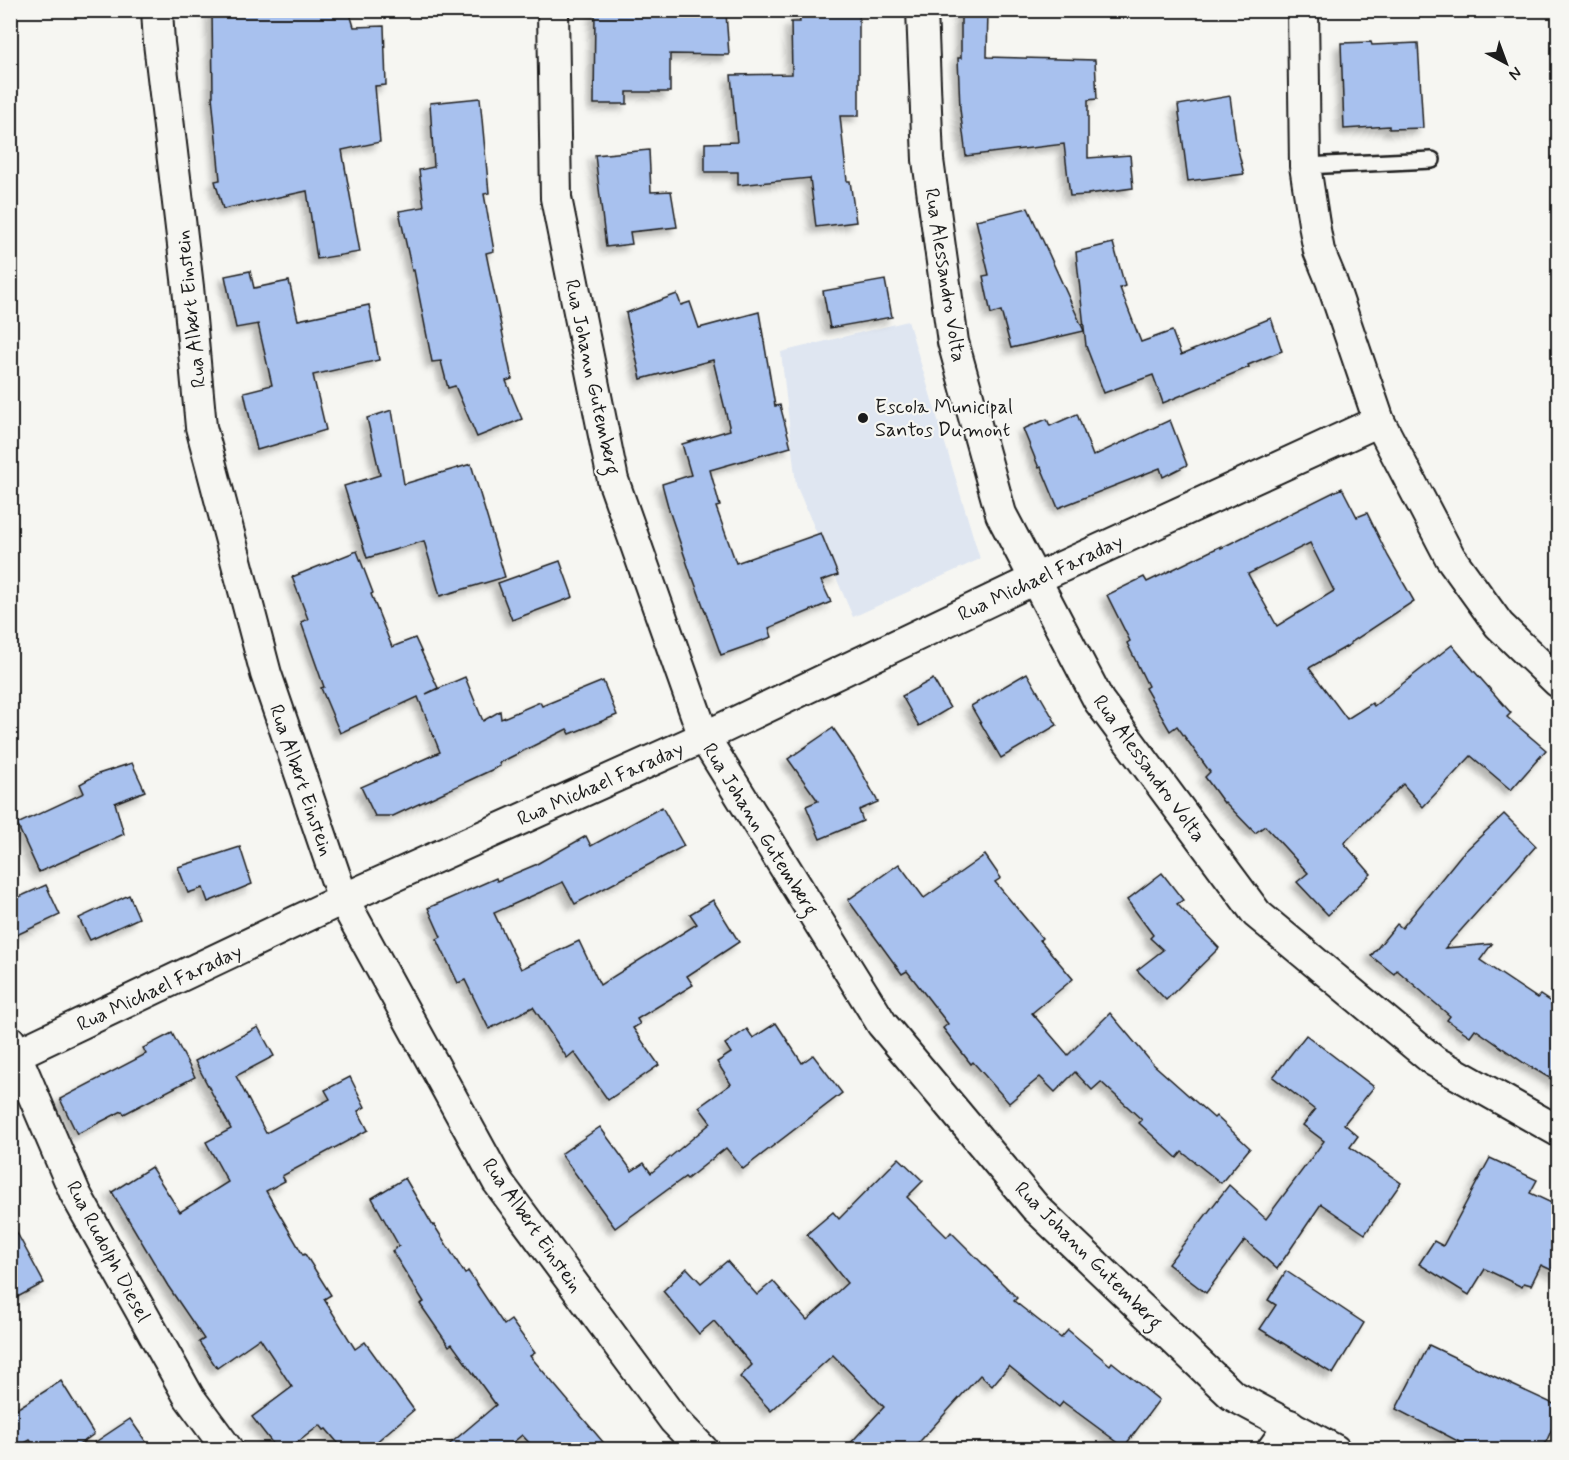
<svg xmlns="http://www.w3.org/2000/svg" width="1569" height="1460" font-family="Mynerve,sans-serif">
<defs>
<filter id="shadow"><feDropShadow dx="-5.5" dy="5.5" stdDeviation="3" flood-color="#0004"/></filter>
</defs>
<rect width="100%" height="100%" fill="#f6f6f2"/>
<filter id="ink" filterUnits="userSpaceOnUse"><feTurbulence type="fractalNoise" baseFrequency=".0167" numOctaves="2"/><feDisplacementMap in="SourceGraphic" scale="12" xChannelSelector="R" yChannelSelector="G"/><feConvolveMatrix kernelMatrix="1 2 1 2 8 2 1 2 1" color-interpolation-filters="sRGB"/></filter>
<g filter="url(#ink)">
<polygon fill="#dfe6f1" points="908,321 980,559 853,617 796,485 781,352"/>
<g fill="#a8c1ee" stroke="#1c1c1c" stroke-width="1.5" fill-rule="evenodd" filter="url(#shadow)">
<polygon points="212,10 349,10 354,27 384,26 386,85 375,86 380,142 342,150 360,252 317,259 307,191 223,209 215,181 220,180 212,96 213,96"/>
<polygon points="799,10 859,10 859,116 840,116 847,181 850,181 856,222 816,227 810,178 738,185 738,172 705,172 705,143 737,142 731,75 792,74 791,22 800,22"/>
<polygon points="961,10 988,10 987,57 1095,60 1097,99 1088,100 1088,158 1130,155 1133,188 1088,194 1088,195 1070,196 1064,144 966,156 960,109 958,58 961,58"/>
<polygon points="595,11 726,13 729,55 670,54 670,92 627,92 627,104 594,104"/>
<polygon points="1371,42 1372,45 1418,43 1423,128 1389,129 1389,126 1344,129 1341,43"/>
<polygon points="1230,96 1236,142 1244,174 1188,181 1178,105"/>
<polygon points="480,98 489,193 484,194 494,251 486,253 512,379 506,381 522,419 477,437 455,386 448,388 441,361 432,362 414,270 412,271 399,211 424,207 419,170 434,167 430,103"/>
<polygon points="649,150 651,192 671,191 677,227 630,232 632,244 606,247 595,155"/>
<polygon points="1028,208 1084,331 1011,348 1001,311 991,314 983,276 989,275 976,220"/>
<polygon points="1113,243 1125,286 1120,288 1141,342 1172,331 1181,355 1271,318 1282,351 1248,365 1249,367 1163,403 1153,375 1104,393 1086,346 1076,252"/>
<polygon points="250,271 254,288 289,281 298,320 369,305 379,360 313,375 326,430 257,450 244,392 272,385 258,324 236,328 225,276"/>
<polygon points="885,280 892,317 830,328 823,291"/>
<polygon points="677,294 681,305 690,302 699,328 759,312 775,406 780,405 791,447 710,470 720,506 716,507 736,563 821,533 838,575 821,581 831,602 769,628 772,637 721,655 693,578 692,578 669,510 662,484 691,475 682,444 730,430 713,360 641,379 626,313"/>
<polygon points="392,410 404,484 471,464 505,577 440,596 424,541 367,558 344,486 380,475 367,418"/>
<polygon points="1077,414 1093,456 1170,420 1187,465 1163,477 1160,468 1058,508 1041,467 1039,468 1023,429 1047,419 1050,426"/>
<path d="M 1342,488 L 1357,517 L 1367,513 L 1388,556 L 1414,601 L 1350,643 L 1351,644 L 1309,668 L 1347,719 L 1372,703 L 1374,706 L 1452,645 L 1467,663 L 1511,713 L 1507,717 L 1546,750 L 1511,790 L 1471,756 L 1423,807 L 1403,784 L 1344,843 L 1371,874 L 1328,915 L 1297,882 L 1308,873 L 1265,826 L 1255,833 L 1225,802 L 1224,803 L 1205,777 L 1210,772 L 1177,726 L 1170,731 L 1145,688 L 1148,686 L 1127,643 L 1130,641 L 1107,595 L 1144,577 L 1147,582 L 1221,546 L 1221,548 ZM 1310,543 L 1334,591 L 1277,626 L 1248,574 Z"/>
<polygon points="357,551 373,593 371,594 392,647 415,638 438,688 426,694 465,677 483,721 500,711 501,719 540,702 542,706 603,681 617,715 570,734 567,729 499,763 500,766 393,816 375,816 361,787 440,752 418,697 340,733 321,688 324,687 301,622 308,619 292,577"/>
<polygon points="560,561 573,597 512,620 498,583"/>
<polygon points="1027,673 1057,725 1001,758 971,706"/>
<polygon points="933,679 950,708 919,726 902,696"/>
<polygon points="833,728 855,760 878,802 859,810 863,821 820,839 806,806 818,801 788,759"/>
<polygon points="132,763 145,791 115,803 124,834 39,872 17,824 84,793 80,784 98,774"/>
<polygon points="662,807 684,846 575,904 563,882 494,913 521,969 579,941 600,985 697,924 690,914 713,900 739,942 687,976 693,985 637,1019 640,1024 633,1028 659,1065 608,1100 574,1052 567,1058 533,1007 489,1029 465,980 458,983 437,939 441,937 428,908 496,878 497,881 535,865 586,836 591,846"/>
<polygon points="1504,814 1536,846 1445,948 1492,944 1480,960 1537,998 1540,995 1558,1007 1558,1083 1524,1063 1475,1029 1470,1036 1447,1020 1450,1016 1397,970 1394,974 1371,956 1397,924 1402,928 1461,855"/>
<polygon points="240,847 252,884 208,902 203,888 188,893 178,867"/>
<polygon points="985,855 1001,878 995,882 1042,938 1040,940 1073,979 1032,1013 1068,1055 1110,1013 1152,1063 1214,1118 1216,1116 1250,1148 1221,1183 1182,1152 1177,1158 1139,1123 1142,1120 1101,1082 1092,1090 1075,1072 1055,1092 1040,1077 1009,1103 973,1062 971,1064 943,1028 948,1024 907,971 902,974 848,900 899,864 924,898"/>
<polygon points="1162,873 1183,900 1177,904 1219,948 1166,1000 1137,970 1163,950 1150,938 1153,935 1127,900"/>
<polygon points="46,885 60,915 10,938 10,901"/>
<polygon points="129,895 139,918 90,940 79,918"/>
<polygon points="776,1023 802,1063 813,1055 842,1093 743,1169 726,1148 687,1179 685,1177 615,1228 561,1154 600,1127 632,1171 644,1163 651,1173 711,1123 699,1107 731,1084 717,1062 731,1053 725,1044 747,1029 753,1038"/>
<polygon points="258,1027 274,1056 236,1076 266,1133 330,1099 325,1090 350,1077 365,1107 358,1111 368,1130 282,1176 285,1181 266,1191 303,1255 305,1254 331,1295 324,1299 355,1349 365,1342 414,1410 368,1449 343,1449 326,1429 324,1430 320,1425 289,1449 277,1449 252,1417 292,1387 260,1338 217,1368 199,1342 204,1339 168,1286 112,1192 151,1167 180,1212 228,1182 206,1142 231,1129 195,1061"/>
<polygon points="172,1033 195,1077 124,1114 122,1111 77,1134 60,1099 146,1054 143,1048"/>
<polygon points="1306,1035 1374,1087 1344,1124 1358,1136 1350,1147 1401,1183 1365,1234 1321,1204 1277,1269 1245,1240 1206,1293 1168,1264 1229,1185 1266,1219 1324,1141 1303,1125 1315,1110 1273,1077"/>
<polygon points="899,1158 923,1181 907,1197 947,1237 951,1232 1017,1298 1014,1301 1061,1338 1068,1330 1110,1365 1112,1362 1159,1400 1124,1447 1063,1402 1059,1407 1009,1366 992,1386 980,1375 913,1449 845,1449 884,1407 833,1355 771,1411 740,1377 752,1365 714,1321 699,1334 663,1291 687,1268 701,1283 727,1261 757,1295 773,1281 807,1320 847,1283 807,1234 833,1212 839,1219"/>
<polygon points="1490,1158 1537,1180 1530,1193 1558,1206 1558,1273 1541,1265 1531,1285 1524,1283 1522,1287 1485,1269 1469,1295 1419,1264 1434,1241 1443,1246"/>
<polygon points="405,1178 433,1226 434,1225 465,1274 468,1271 504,1325 511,1320 535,1353 530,1356 609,1449 535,1449 522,1435 505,1449 444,1449 496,1405 452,1344 449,1346 420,1304 424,1302 392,1251 399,1246 372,1198"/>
<polygon points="10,1220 44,1283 10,1301"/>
<polygon points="1286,1271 1364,1323 1333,1374 1260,1329 1276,1305 1268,1300"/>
<polygon points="1429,1345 1506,1382 1558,1406 1558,1415 1543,1449 1473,1449 1396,1409"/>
<polygon points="61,1381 94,1434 73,1449 37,1449 30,1440 14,1449 10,1449 10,1413"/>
<polygon points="130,1419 151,1449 85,1449"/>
</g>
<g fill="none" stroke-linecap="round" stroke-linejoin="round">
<g stroke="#1c1c1c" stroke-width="20">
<polyline id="lane" points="1305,166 1432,160"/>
</g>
<g stroke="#1c1c1c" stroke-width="34">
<g id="street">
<polyline points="157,10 159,43 188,287 201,427 266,674 343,899 498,1182 674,1420 703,1450"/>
<polyline points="553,10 556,198 613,480 704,737 882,1024 1035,1207 1232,1395 1335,1450"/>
<polyline points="922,10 928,160 953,342 1001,514 1099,701 1257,914 1434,1061 1558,1131"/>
<polyline points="1303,10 1305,166 1315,230 1319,251 1331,280 1379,421 1450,557 1499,625 1558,682"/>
<polyline points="10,1041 75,1193 189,1397 228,1450"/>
<polyline points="17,1054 343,899 704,737 1035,579 1379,421"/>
<polyline points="1272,1450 1290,1425"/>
</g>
</g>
<use href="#lane" stroke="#f6f6f2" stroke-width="15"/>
<use href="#street" stroke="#f6f6f2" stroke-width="30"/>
</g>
</g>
<circle fill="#1c1c1c" stroke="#f6f6f2" stroke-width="2" cx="863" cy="418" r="6"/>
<g text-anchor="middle" stroke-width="4.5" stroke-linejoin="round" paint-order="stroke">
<g font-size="20" fill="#1c1c1c" stroke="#f6f6f2">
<text transform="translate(946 275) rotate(81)" y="7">Rua Alessandro Volta</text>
<text transform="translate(190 309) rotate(-96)" y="7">Rua Albert Einstein</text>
<text transform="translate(593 377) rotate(78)" y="7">Rua Johann Gutemberg</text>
<text transform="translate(1040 577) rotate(-25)" y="7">Rua Michael Faraday</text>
<text transform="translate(1150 768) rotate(54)" y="7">Rua Alessandro Volta</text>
<text transform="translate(302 780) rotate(71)" y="7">Rua Albert Einstein</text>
<text transform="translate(600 783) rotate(-24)" y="7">Rua Michael Faraday</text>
<text transform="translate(761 829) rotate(58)" y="7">Rua Johann Gutemberg</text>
<text transform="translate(159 987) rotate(-25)" y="7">Rua Michael Faraday</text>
<text transform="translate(533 1225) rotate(55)" y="7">Rua Albert Einstein</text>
<text transform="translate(109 1251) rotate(62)" y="7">Rua Rudolph Diesel</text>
<text transform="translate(1089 1255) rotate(45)" y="7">Rua Johann Gutemberg</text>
</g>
<g font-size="20" fill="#1c1c1c" stroke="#f6f6f2" text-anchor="start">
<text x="875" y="413">Escola Municipal<tspan x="875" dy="23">Santos Dumont</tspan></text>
</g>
</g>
<rect width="1569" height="1460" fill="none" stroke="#f6f6f2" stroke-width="36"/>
<rect x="18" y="18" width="1533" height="1424" fill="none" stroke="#1c1c1c" stroke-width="2" filter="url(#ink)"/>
<g transform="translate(1506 63) rotate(139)" stroke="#f6f6f2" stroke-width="4.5" paint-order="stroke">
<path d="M0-4.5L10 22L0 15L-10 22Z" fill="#1c1c1c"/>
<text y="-9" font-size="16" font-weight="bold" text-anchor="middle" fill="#1c1c1c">N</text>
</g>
</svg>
